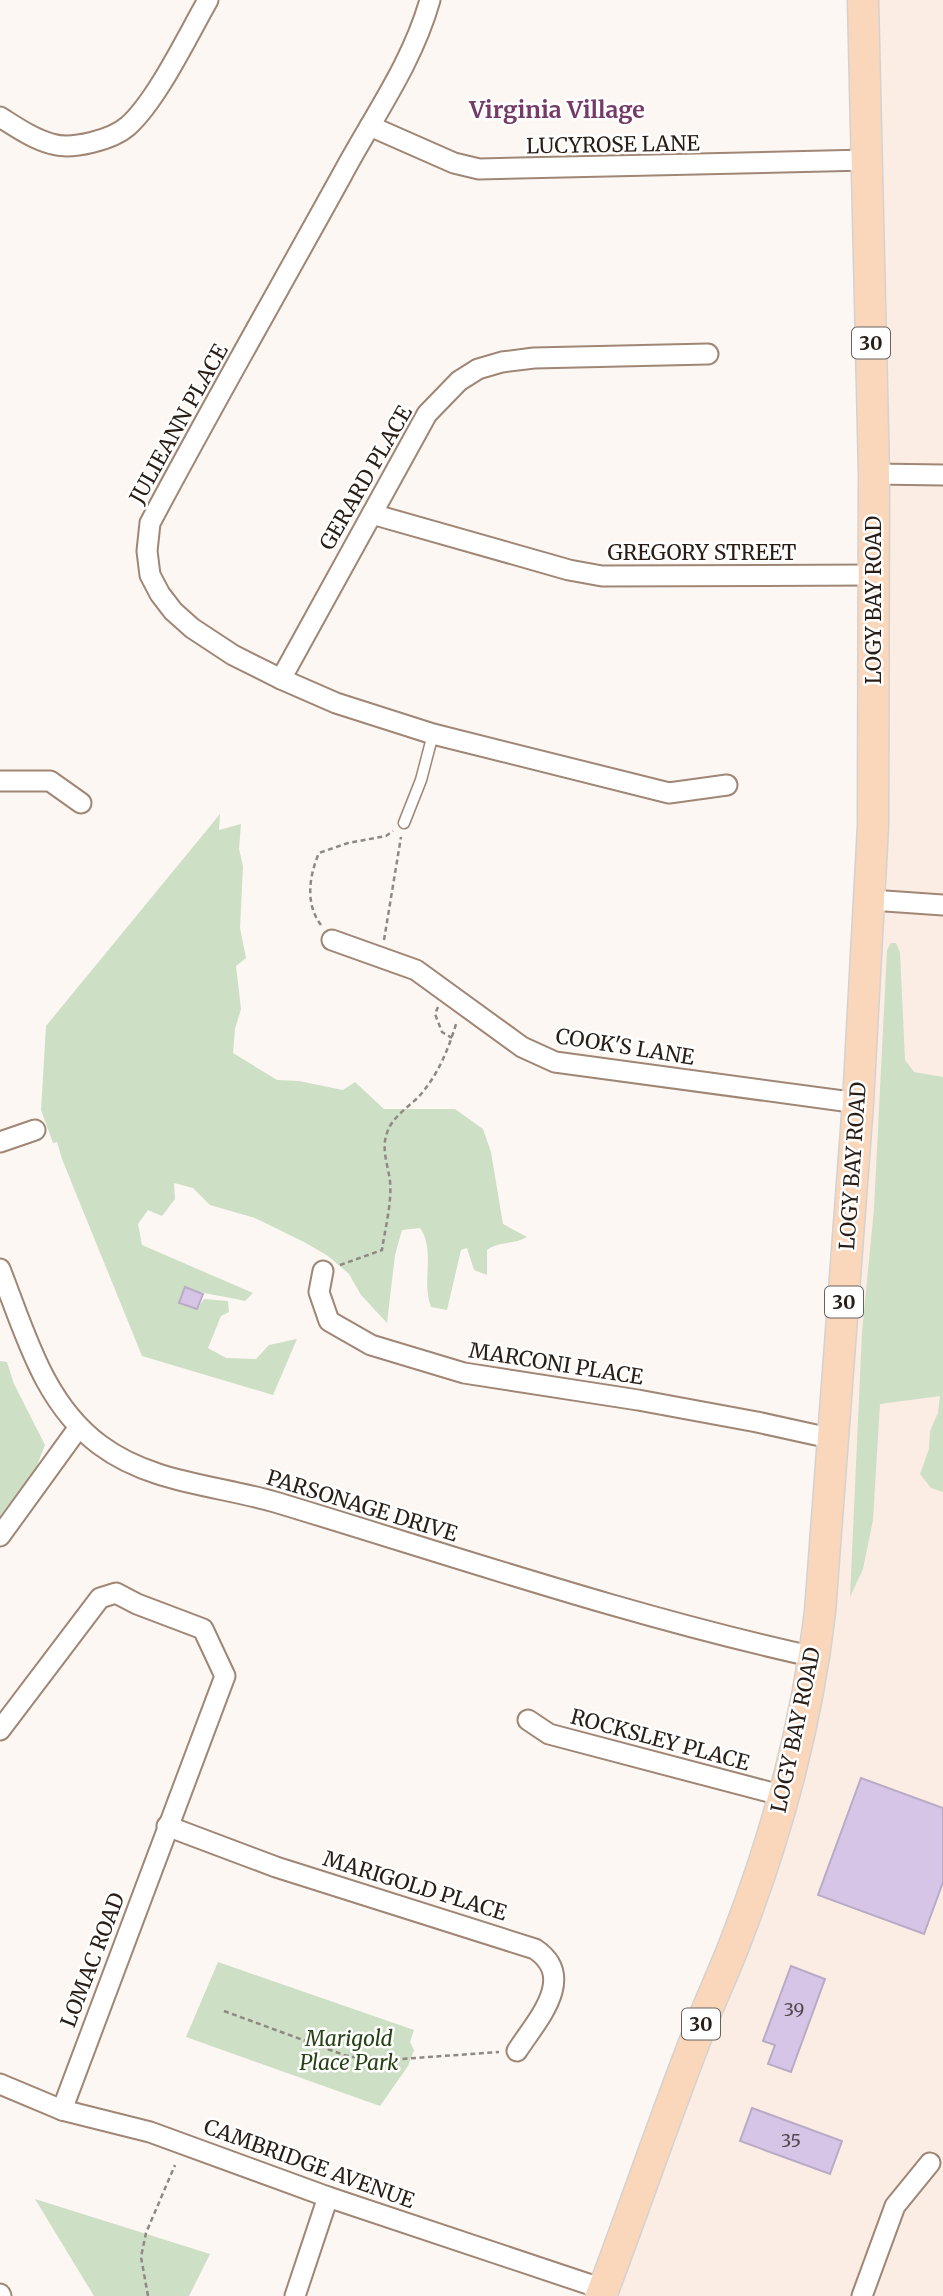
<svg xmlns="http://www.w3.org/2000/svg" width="943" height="2296" font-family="Merriweather,serif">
<rect width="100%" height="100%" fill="#fcf7f3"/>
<polygon fill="#fbede4" points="863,0 943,0 943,2296 601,2296 796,1751 858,1103"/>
<g fill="#cddfc5">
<path d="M 220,814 L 219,830 L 241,824 L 239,849 L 243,866 L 240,928 L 246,958 L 236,966 L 241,1009 L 235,1029 L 233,1053 L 277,1080 L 299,1081 L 343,1090 L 355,1082 L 384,1109 L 455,1109 L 483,1129 L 491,1152 L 503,1224 L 527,1237 C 513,1245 499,1241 487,1250 L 487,1275 L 474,1270 L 467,1248 L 461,1250 L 447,1310 L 431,1307 C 421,1281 436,1251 420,1228 L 402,1230 L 395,1255 L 387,1323 L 361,1295 L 349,1274 L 328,1256 L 306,1243 L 255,1218 L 210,1205 L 193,1188 L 174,1183 L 175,1199 L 162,1216 L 148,1210 L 138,1224 L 142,1245 L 253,1293 L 245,1301 C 224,1296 204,1294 185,1288 L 179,1303 L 197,1309 L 204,1299 L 228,1301 L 229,1312 L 221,1316 L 208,1348 L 226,1358 L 256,1359 L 269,1345 L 297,1339 L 273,1395 L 142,1356 L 62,1159 L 57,1142 L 53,1143 L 41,1110 L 46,1026 Z"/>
<polygon points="891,943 896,943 900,952 905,1060 914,1072 943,1077 943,1492 931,1488 920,1474 929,1449 930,1431 938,1413 940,1396 880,1404 873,1520 863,1569 850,1597 862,1332 874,1209 887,950"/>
<polygon points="0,1361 7,1362 14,1384 45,1445 36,1468 0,1517"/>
<polygon points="218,1962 414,2030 410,2042 414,2050 408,2066 380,2106 186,2037"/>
<polygon points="35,2199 210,2254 189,2296 94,2296"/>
</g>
<g fill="#d6c5e6" stroke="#b9abc6" stroke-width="2">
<polygon points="185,1287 203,1294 197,1309 179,1303"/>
<polygon points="861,1778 943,1808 943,1882 924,1934 818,1895"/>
<polygon points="791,1966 825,1979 791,2072 768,2064 775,2045 763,2041"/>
<polygon points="752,2108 842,2141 830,2174 740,2141"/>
</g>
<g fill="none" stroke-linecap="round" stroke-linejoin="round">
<g stroke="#9f8675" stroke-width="13">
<polyline id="lane" points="404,823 421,780 433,734"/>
</g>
<g stroke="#9f8675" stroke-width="23">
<g id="street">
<path d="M 430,0 C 412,64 373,117 342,175 C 278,291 212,406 150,523 L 147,551 L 150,575 L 160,594 L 173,611 L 192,628 L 233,655 L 281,679 L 336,703 L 433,734 L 669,793 L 727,785"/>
<path d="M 0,117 C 16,127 33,139 52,144 C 72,150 112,140 128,126 C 157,100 188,35 208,0"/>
<polyline points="370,126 454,163 479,169 867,160"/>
<polyline points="874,474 943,475"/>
<polyline points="372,514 569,570 602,576 873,575"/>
<polyline points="281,679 427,414 459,381 478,369 502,362 534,358 708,354"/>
<polyline points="0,781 50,781 81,803"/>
<polyline points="871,900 943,905"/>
<polyline points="332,940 416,970 522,1047 555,1062 858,1103"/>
<polyline points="0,1142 35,1130"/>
<path d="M 0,1269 C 25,1332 43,1403 100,1445 C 151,1483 216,1485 275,1502 C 454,1556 632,1617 815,1657"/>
<polyline points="323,1271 319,1292 329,1321 371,1345 464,1373 638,1400 757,1422 834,1439"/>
<polyline points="0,1536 79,1427"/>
<polyline points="528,1720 549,1734 784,1796"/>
<polyline points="0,1730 100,1598 116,1593 137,1604 203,1629 225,1676 62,2110"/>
<path d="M 167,1826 L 276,1867 L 535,1949 C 578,1978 536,2021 517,2051"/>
<polyline points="0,2084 62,2110 150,2132 328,2197 603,2289"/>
<polyline points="0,2294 1,2296"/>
<polyline points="295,2296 328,2197"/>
<polyline points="862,2296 895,2206 930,2163"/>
</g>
</g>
<g stroke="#d4d2d1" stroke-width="33">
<path id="primary" d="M 601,2296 C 634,2209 664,2120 698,2033 C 710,2000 726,1968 738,1935 C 778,1831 807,1723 820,1612 L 858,1103 L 873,826 L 874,474 L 863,0"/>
</g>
<g stroke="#908983" stroke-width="2.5" stroke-dasharray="5 3.5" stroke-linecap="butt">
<path d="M 321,925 C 305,904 309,876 319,853 L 348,843 L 386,836 L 393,831"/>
<polyline points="384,940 401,837"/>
<polyline points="438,1007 435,1014 442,1032 452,1038"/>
<path d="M 340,1265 L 382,1250 C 385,1228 392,1204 390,1181 C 388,1165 381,1149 387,1133 C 392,1116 411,1106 422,1093 C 440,1071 449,1047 457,1021"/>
<polyline points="224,2011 344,2055 373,2061 499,2052"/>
<polyline points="148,2296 141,2257 146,2233 175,2165"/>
</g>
<use href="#lane" stroke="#fff" stroke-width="10"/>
<use href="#street" stroke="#fff" stroke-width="19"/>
<use href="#primary" stroke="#fad6ba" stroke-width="30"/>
</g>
<g text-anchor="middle" stroke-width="5" stroke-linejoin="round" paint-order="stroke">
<g font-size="18" fill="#54484b">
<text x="794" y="2016">39</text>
<text x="791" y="2147">35</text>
</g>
<g fill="#fff" stroke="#68625d" stroke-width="2">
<rect x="852" y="327.5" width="38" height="31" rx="5"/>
<rect x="825" y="1286.5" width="38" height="31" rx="5"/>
<rect x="682" y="2008.5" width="38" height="31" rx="5"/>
</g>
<g font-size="19" font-weight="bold" fill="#281e17">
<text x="871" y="350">30</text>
<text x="844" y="1309">30</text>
<text x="701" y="2031">30</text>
</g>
<g font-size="21" fill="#281e17" stroke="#fff">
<text transform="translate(613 145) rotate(-1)" y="7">LUCYROSE LANE</text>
<text transform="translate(179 424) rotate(-61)" y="7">JULIEANN PLACE</text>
<text transform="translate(366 478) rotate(-60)" y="7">GERARD PLACE</text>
<text x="702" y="560">GREGORY STREET</text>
<text transform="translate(874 600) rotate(-90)" y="7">LOGY BAY ROAD</text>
<text transform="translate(625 1047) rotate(9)" y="7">COOK'S LANE</text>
<text transform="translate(853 1166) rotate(-86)" y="7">LOGY BAY ROAD</text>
<text transform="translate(556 1364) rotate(9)" y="7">MARCONI PLACE</text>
<text transform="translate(362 1506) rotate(17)" y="7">PARSONAGE DRIVE</text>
<text transform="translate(796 1730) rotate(-78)" y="7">LOGY BAY ROAD</text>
<text transform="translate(660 1740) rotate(15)" y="7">ROCKSLEY PLACE</text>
<text transform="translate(415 1886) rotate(17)" y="7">MARIGOLD PLACE</text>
<text transform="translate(93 1960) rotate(-69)" y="7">LOMAC ROAD</text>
<text transform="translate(309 2164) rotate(20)" y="7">CAMBRIDGE AVENUE</text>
</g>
<g font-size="21" font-style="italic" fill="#274215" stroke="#fff">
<text x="349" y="2046">Marigold<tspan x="349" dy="24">Place Park</tspan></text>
</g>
<g font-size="23" font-weight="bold" fill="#743b68" stroke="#fff">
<text x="557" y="118">Virginia Village</text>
</g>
</g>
</svg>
